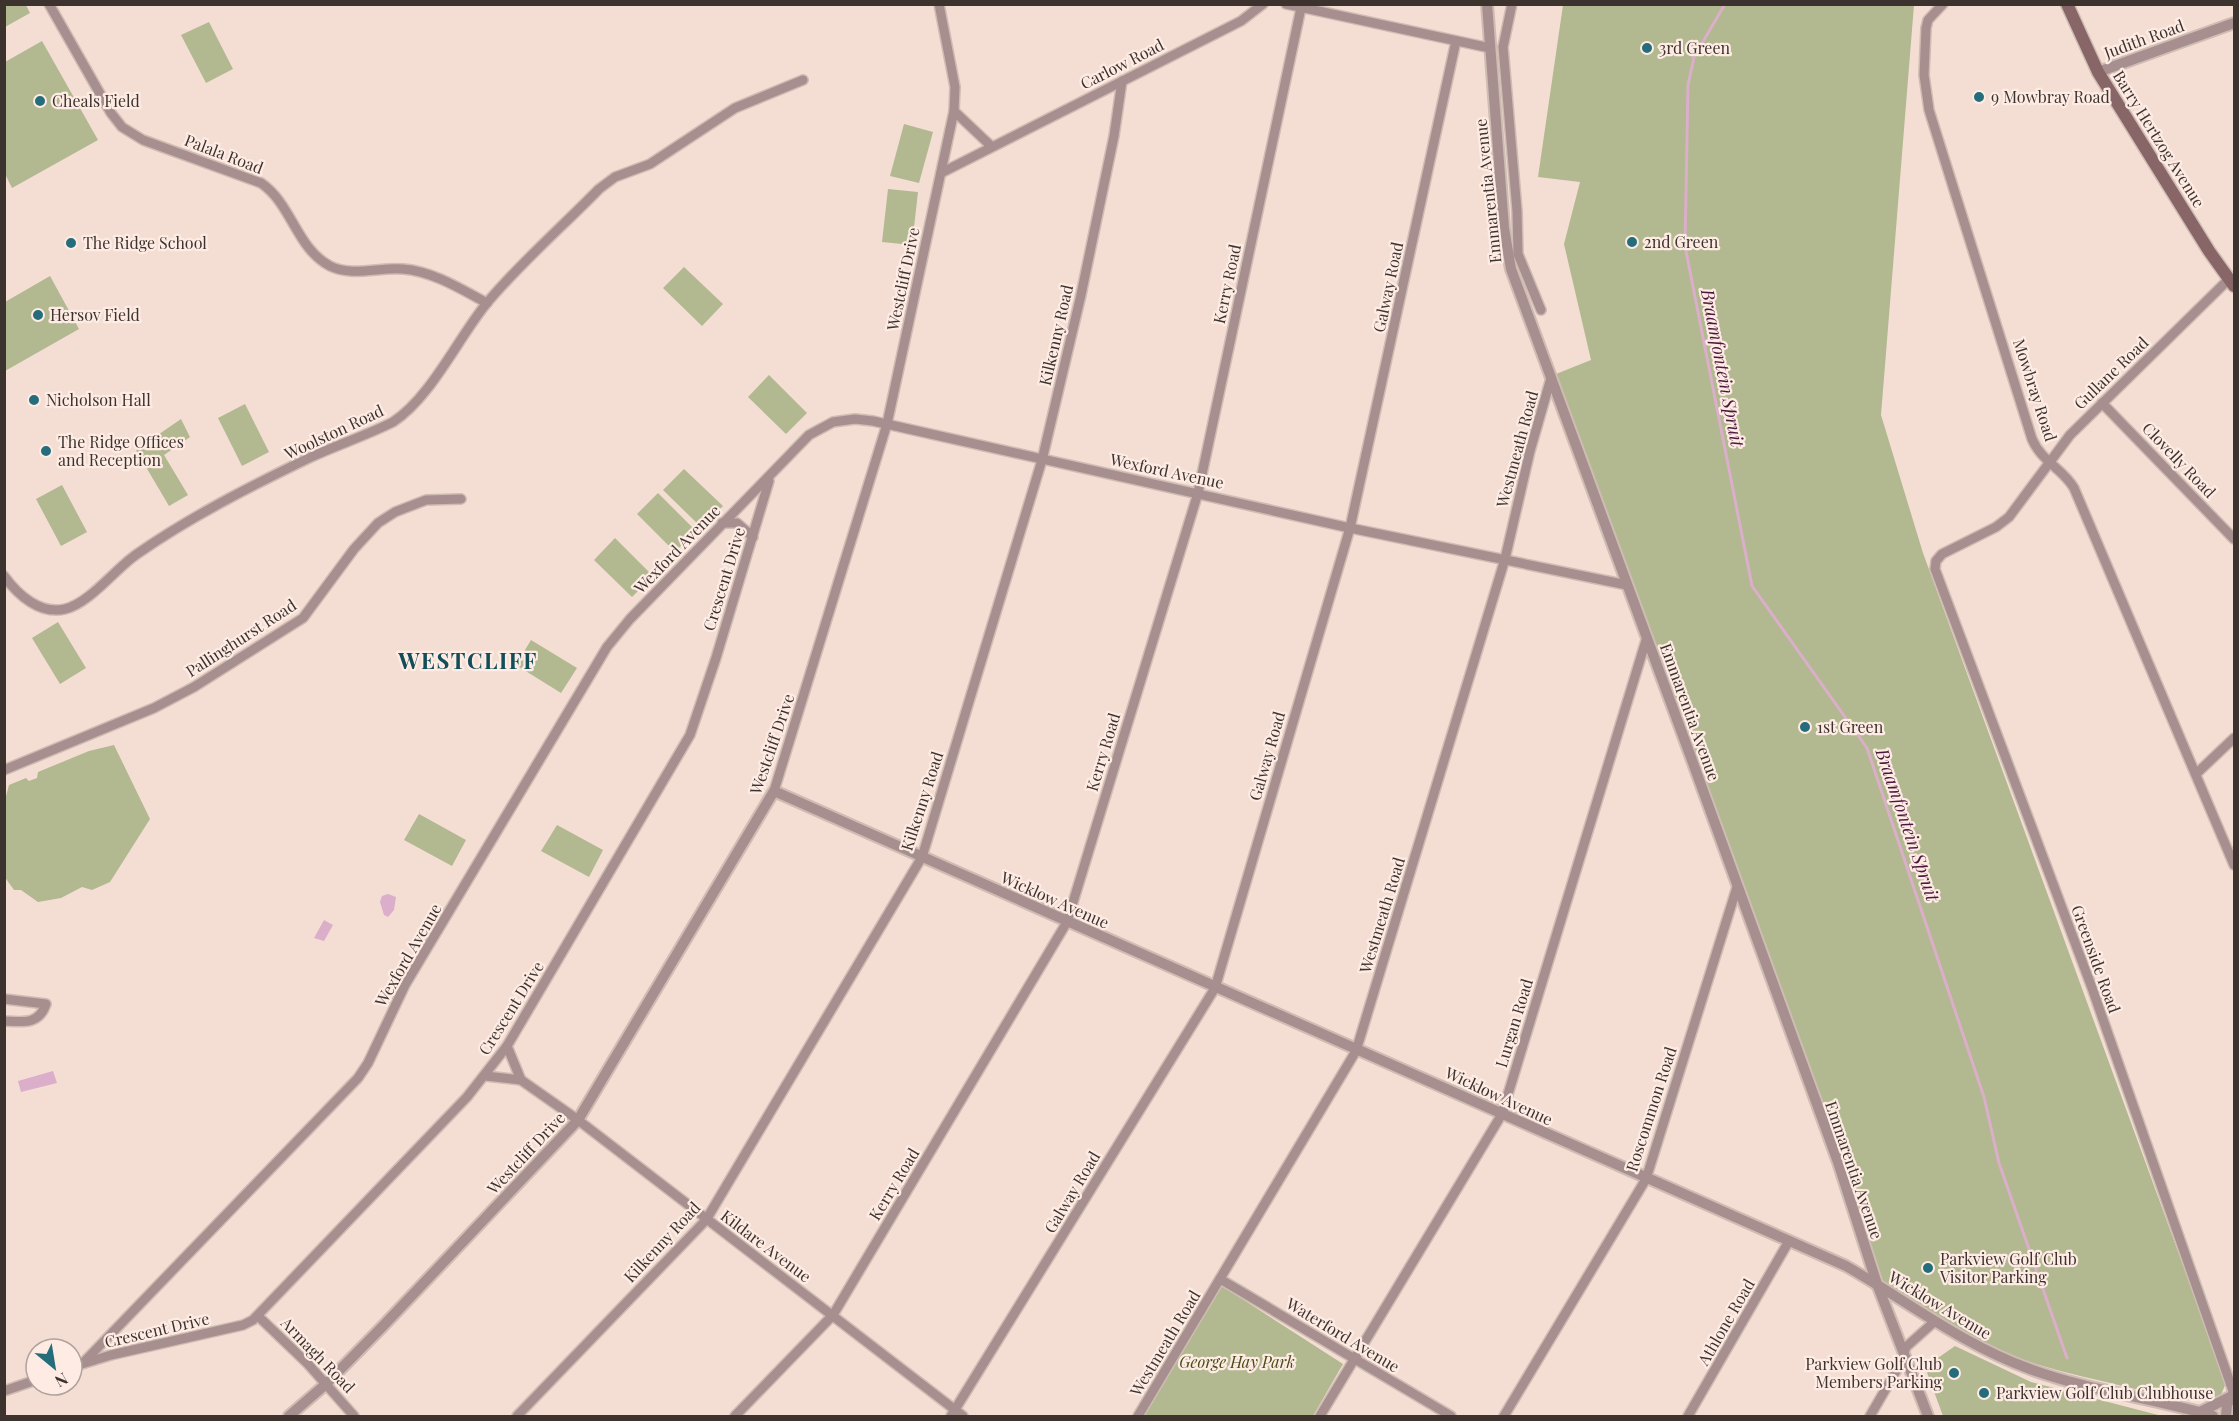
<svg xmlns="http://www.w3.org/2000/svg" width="2239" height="1421" font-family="'Playfair Display',serif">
<rect width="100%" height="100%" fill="#f4ded4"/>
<g fill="#b2b890">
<polygon points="5,4 26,5 30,13 5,27"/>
<path d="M 1563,5 L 1914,5 L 1881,415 L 1923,553 L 2226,1383 L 2220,1397 C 2190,1406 2164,1396 2135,1389 C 2095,1379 2054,1371 2015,1357 C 1967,1339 1922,1310 1877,1284 L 1627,585 L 1556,374 L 1591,360 L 1564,244 L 1580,182 L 1538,177 Z"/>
<polygon points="209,22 233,69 206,83 181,35"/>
<polygon points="42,41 98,140 12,188 5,174 5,62"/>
<polygon points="904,124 933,132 919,183 890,176"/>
<polygon points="888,189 918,192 912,245 882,242"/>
<polygon points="684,267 723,304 702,326 663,288"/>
<polygon points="50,276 79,329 5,371 5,302"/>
<polygon points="769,375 807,413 786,434 748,397"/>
<polygon points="245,404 269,452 242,466 218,418"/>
<polygon points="181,419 190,437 164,455 188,495 169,506 136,450"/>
<polygon points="684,469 723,506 702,528 663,490"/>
<polygon points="62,485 87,532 61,546 36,499"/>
<polygon points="658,493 696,531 675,552 637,514"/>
<polygon points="615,538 653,576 632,597 594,560"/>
<polygon points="58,622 86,668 60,684 32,638"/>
<polygon points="531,640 577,668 561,693 516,665"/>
<polygon points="114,745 150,819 110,882 92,890 82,887 61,898 38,902 21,890 14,890 4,876 5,800 9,785 26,778 29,781 37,778 38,772 89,751"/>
<polygon points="419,814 466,840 452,866 404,840"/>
<polygon points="557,825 603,850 589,877 541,851"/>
<polygon points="1219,1284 1343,1364 1313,1416 1140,1416"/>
<polygon points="1955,1346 2031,1382 2162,1416 1943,1416 1925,1367"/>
</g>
<g fill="#dbaeca">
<polygon points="388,894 396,897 394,910 388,917 384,915 380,902 382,896"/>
<polygon points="324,920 333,925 324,941 314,938"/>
<polygon points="53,1071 57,1083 21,1092 18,1081"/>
</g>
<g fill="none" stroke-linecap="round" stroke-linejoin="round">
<polyline stroke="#dbaeca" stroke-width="3" points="1725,4 1694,57 1688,85 1685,246 1752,586 1867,748 1984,1097 1999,1163 2067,1358"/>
<g stroke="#cfbcb3" stroke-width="12">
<g id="minor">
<path d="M 49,4 L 111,113 L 122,127 L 143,140 L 261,183 C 292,204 296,248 330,266 C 352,277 379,267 403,269 C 432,271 461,289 487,303"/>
<polyline points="1286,4 1490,48"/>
<polyline points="1512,4 1503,47 1517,211 1518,254 1541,310"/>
<path d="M 1943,4 L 1928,20 L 1926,28 L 1924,75 L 1929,110 L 2032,439 C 2041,461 2063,469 2074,488 L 2234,865"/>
<polyline points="954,111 991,146"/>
<polyline points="941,173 1241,21 1263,4"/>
<polyline points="2229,279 2070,435 2009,517 1996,527 1942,554 1936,561 1935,569 2092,988 2234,1394"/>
<polyline points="2102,403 2234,539"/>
<polyline points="722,523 737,523 753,537"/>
<path d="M 4,576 C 18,595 40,615 65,609 C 90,603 116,568 137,554 C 190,517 251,486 309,458 C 337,445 365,436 393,422 C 431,397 457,340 486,304 C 520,263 562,227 599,189 L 615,177 L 650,164 L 735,108 L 803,80"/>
<polyline points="4,770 154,708 194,687 303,618 354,549 378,523 395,512 426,500 461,499"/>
<polyline points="2196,774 2234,738"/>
<polyline points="774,791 887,424 954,111 955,87 939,4"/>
<path d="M 4,999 L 46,1004 C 39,1025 23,1022 4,1021"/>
<polyline points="507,1046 521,1080"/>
<polyline points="486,1076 521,1080 578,1120 963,1416"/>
<polyline points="1220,1279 1451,1416"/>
<polyline points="258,1316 308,1364 354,1416"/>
<polyline points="83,1363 358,1078 368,1063 405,985 607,647 630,619 809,435 833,422 855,419 873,421 1350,528 1627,585"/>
<polyline points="72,1367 111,1355 243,1325 253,1320 467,1097 507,1046 690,735 716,658 769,481"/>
<polyline points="4,1391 36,1380"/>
<polyline points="517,1416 706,1220 922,857 1042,460 1081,295 1114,136 1122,81"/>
<polyline points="735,1416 833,1315 1067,922 1198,493 1301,8"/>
<polyline points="951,1416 1215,988 1350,528 1456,41"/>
<polyline points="1138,1416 1356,1051 1505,559 1530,451 1551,378"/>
<polyline points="1320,1416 1502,1114 1647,637"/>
<polyline points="1504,1416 1646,1179 1737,887"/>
<polyline points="1688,1416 1789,1241"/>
<polyline points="1870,1416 1899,1366 1906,1347 1934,1322"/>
</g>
</g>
<g stroke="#cfbcb3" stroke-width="14">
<g id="tertiary">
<polyline points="1487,4 1504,228 1511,269 1689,752 1838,1162 1877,1284 1928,1416"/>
<polyline points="2098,72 2234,23"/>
<polyline points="2200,1412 2230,1397"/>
<path d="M 289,1416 L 326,1384 L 384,1325 L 578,1120 L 774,791 L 1846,1266 C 1907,1301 1963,1345 2030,1369 C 2090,1391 2153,1398 2213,1416"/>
<polyline points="2226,1416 2227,1405 2232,1395"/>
</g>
</g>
<g stroke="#cfbcb3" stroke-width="15">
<polyline id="secondary" points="2067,4 2098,72 2209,251 2234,286"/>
</g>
<use href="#minor" stroke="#a78f90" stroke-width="9"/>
<use href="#tertiary" stroke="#a78f90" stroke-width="10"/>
<use href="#secondary" stroke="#886668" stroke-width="12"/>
</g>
<g fill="#266d7b" stroke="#feece4" stroke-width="2">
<circle cx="1647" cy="48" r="6"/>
<circle cx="1979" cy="97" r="6"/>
<circle cx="40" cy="101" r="6"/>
<circle cx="1632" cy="242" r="6"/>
<circle cx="71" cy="243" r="6"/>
<circle cx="38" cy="315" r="6"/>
<circle cx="34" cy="400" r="6"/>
<circle cx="46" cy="451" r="6"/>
<circle cx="1805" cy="727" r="6"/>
<circle cx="1928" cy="1268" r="6"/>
<circle cx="1954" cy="1373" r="6"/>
<circle cx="1984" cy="1393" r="6"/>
</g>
<g text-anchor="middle" stroke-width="4.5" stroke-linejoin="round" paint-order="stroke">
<g font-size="16" fill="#3c332f" stroke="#feece4">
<text transform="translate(2144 39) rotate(-20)" y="6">Judith Road</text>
<text transform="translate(1122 64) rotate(-27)" y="6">Carlow Road</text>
<text transform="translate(2159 139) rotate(58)" y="6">Barry Hertzog Avenue</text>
<text transform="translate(224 154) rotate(21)" y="6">Palala Road</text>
<text transform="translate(1488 191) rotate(-96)" y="6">Emmarentia Avenue</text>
<text transform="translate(903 279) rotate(-78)" y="6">Westcliff Drive</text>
<text transform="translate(1227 284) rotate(-78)" y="6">Kerry Road</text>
<text transform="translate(1388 287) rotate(-78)" y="6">Galway Road</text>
<text transform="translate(1056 335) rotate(-77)" y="6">Kilkenny Road</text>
<text transform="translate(2111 373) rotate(-44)" y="6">Gullane Road</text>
<text transform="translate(2035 390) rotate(72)" y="6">Mowbray Road</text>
<text transform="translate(334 432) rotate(-25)" y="6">Woolston Road</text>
<text transform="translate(1517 449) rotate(-75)" y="6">Westmeath Road</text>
<text transform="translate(2179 460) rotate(46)" y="6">Clovelly Road</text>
<text transform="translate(1167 471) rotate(12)" y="6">Wexford Avenue</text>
<text transform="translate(677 549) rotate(-46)" y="6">Wexford Avenue</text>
<text transform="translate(724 579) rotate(-73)" y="6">Crescent Drive</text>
<text transform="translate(241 638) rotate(-33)" y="6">Pallinghurst Road</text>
<text transform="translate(1690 712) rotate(70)" y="6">Emmarentia Avenue</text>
<text transform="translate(772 744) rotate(-71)" y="6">Westcliff Drive</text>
<text transform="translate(1103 752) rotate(-73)" y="6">Kerry Road</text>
<text transform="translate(1267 756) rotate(-74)" y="6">Galway Road</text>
<text transform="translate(922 801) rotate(-72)" y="6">Kilkenny Road</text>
<text transform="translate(1055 900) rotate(24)" y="6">Wicklow Avenue</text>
<text transform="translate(1382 915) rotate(-73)" y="6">Westmeath Road</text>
<text transform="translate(408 955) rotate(-60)" y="6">Wexford Avenue</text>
<text transform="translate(2096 959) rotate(70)" y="6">Greenside Road</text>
<text transform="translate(511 1008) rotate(-58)" y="6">Crescent Drive</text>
<text transform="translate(1514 1023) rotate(-73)" y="6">Lurgan Road</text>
<text transform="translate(1499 1096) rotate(25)" y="6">Wicklow Avenue</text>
<text transform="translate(1651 1109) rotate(-72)" y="6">Roscommon Road</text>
<text transform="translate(526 1153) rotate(-47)" y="6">Westcliff Drive</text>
<text transform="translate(1854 1170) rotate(71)" y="6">Emmarentia Avenue</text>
<text transform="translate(894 1184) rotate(-59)" y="6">Kerry Road</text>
<text transform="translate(1072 1192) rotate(-59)" y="6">Galway Road</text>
<text transform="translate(662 1242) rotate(-47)" y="6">Kilkenny Road</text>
<text transform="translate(766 1246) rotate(37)" y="6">Kildare Avenue</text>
<text transform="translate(1940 1305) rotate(31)" y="6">Wicklow Avenue</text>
<text transform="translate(1726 1322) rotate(-60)" y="6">Athlone Road</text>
<text transform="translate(157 1330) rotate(-13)" y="6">Crescent Drive</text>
<text transform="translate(1343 1335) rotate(31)" y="6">Waterford Avenue</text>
<text transform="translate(1165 1343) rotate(-59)" y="6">Westmeath Road</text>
<text transform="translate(318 1355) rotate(46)" y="6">Armagh Road</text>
</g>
<g font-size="16" fill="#3c332f" stroke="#feece4" text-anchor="start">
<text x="1659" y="54">3rd Green</text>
<text x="1991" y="103">9 Mowbray Road</text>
<text x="52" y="107">Cheals Field</text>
<text x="1644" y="248">2nd Green</text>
<text x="83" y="249">The Ridge School</text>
<text x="50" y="321">Hersov Field</text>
<text x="46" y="406">Nicholson Hall</text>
<text x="58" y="448">The Ridge Offices<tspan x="58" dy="18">and Reception</tspan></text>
<text x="1817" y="733">1st Green</text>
<text x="1940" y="1265">Parkview Golf Club<tspan x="1940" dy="18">Visitor Parking</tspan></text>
<text x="1942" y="1370" text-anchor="end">Parkview Golf Club<tspan x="1942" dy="18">Members Parking</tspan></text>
<text x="1996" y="1399">Parkview Golf Club Clubhouse</text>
</g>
<g font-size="16" font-style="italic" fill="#484c16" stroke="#feece4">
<text x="1237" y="1368">George Hay Park</text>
</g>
<g font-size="18" font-style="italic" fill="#4c173d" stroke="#feece4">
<text transform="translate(1722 368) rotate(79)" y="6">Braamfontein Spruit</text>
<text transform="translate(1907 825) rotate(71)" y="6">Braamfontein Spruit</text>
</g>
<g font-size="22" font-weight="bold" letter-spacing="1.5" fill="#134d58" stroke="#feece4">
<text x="468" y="669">WESTCLIFF</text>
</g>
</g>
<rect width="2239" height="1421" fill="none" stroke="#3c332f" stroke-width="12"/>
<g transform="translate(54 1367) rotate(150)"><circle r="28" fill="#feece4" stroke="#b0a29c" stroke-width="1.5"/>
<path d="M0-4.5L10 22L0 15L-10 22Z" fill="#266d7b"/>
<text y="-9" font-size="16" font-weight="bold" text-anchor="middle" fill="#3c332f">N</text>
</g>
</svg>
